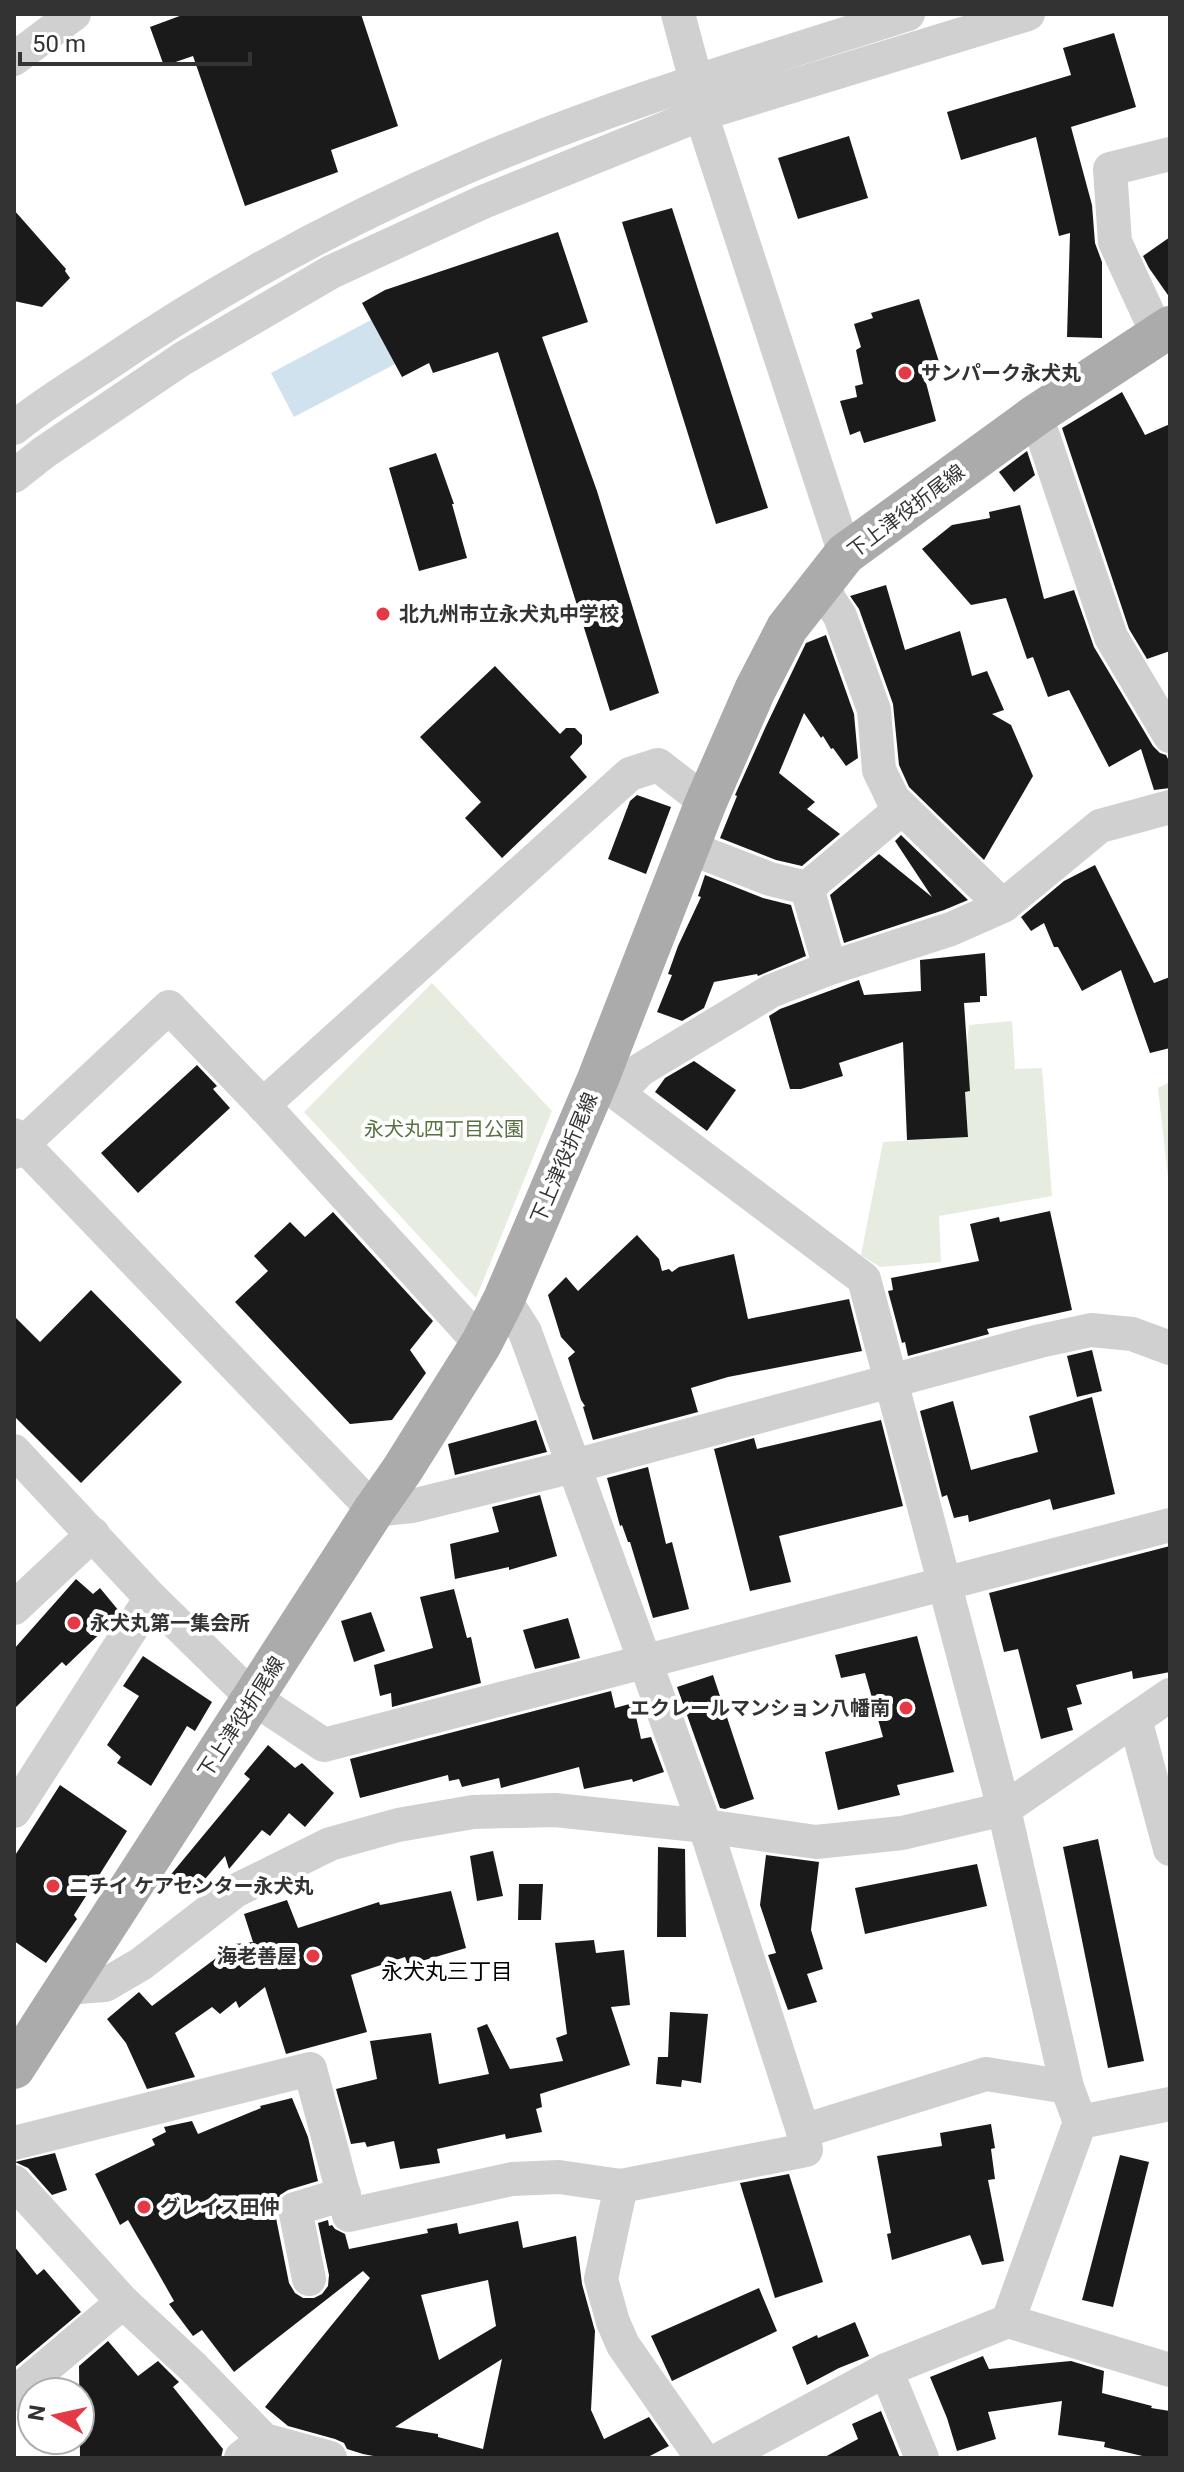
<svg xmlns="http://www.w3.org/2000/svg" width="1184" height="2472" font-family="Roboto,'Noto Sans JP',sans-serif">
<rect width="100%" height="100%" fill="#fff"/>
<g fill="#e6ecdf">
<polygon points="432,983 552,1111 476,1298 304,1112"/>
<polygon points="1012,1021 1015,1069 1042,1068 1052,1196 939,1216 941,1262 880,1267 861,1255 883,1142 968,1137 965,1092 970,1091 967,1047 969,1025"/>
<polygon points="1170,1082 1170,1195 1158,1088"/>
</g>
<polygon fill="#cfe2ee" points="371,320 395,364 294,417 271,373"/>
<g fill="#1a1a1a" fill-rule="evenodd">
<polygon points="185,14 361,14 398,126 331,150 338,172 245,206 193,56 164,66 150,27"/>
<polygon points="1114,33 1136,107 1071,127 1092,205 1095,243 1102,262 1102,338 1067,337 1070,233 1059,236 1036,137 961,160 947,112 1071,75 1063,48"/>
<polygon points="849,136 868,198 798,219 778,158"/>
<polygon points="672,208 768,508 716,524 622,222"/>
<polygon points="14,210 66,269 65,271 70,278 42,307 14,301"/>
<polygon points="558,232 588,322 542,337 597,491 659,693 610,711 498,352 433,373 429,363 402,377 362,303 385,290"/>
<polygon points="1170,237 1170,298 1149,268 1143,256"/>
<polygon points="919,299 940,365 923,371 936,421 864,443 860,431 850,435 840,401 857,397 855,386 863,384 856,350 861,347 854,324 873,318 871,313"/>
<polygon points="1122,392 1145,435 1170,424 1170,651 1147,659 1129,629 1062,428"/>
<polygon points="1027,451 1035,475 1014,492 999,472"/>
<polygon points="436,453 454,504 452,504 467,558 419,571 389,468"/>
<polygon points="1020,505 1044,599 1074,590 1094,647 1153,746 1160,753 1166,755 1170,763 1170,788 1154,790 1141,749 1109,767 1069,690 1048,697 1033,657 1027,659 1006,598 971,605 922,549 952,525 990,518 989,512"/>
<polygon points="886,585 905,650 960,631 972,676 987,671 1004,710 992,714 1011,725 1033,776 984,860 909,787 899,765 893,704 859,609 850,596"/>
<polygon points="826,635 854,714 858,758 846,766 833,748 831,749 823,736 821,738 804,713 779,773 815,802 807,809 840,834 802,866 776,860 720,838 737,796 735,795 766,726 806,643"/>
<polygon points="495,666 560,734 566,728 575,728 582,735 582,744 570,757 587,777 502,858 465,818 481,802 420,737"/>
<polygon points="637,795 671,807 646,874 608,859 630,801"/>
<polygon points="901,835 968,900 944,910 844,943 830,895 879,854 932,897 895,841"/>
<polygon points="1095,865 1154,983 1170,977 1170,1048 1150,1053 1121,970 1082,991 1058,947 1054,947 1044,923 1031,931 1021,917 1064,881"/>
<polygon points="705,875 763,898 791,905 806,956 758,976 757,974 714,982 704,1008 682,1021 657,1012 672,975 668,974 678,946 701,897 698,896"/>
<polygon points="985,953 987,996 980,996 980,1002 964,1003 970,1091 965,1092 968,1137 907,1140 903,1042 839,1063 843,1076 801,1089 790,1089 769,1016 780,1009 859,980 864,995 921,991 920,960"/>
<polygon points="694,1061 736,1090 707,1131 655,1092 665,1078"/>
<polygon points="197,1065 217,1086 213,1089 230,1108 138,1193 101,1153"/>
<polygon points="1050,1211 1072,1310 987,1329 989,1334 908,1356 905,1342 902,1343 888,1291 893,1290 891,1278 979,1261 970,1224 999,1217 1000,1222"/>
<polygon points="333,1212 433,1321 410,1350 426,1373 392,1420 350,1424 235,1302 268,1271 254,1256 290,1222 305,1237"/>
<polygon points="637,1235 659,1259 662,1271 669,1269 672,1272 679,1267 734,1254 748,1319 849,1299 862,1351 728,1377 691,1388 698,1412 593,1440 583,1407 585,1406 581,1400 568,1358 575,1352 561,1337 548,1295 566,1277 578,1291"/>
<polygon points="91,1290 182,1382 81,1483 14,1416 14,1316 40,1342"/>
<polygon points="1092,1350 1102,1391 1077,1397 1067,1356"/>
<polygon points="1092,1397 1115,1494 1053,1510 1050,1499 969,1522 968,1515 954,1518 947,1495 942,1497 920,1411 953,1401 971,1470 1038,1452 1029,1416"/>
<polygon points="536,1420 547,1452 455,1475 448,1444"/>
<polygon points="881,1420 903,1506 779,1536 791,1582 750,1591 714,1449 754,1438 757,1449"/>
<polygon points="648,1467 666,1544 672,1542 689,1609 653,1618 630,1542 628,1542 622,1525 620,1526 607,1478"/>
<polygon points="540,1495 557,1556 509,1570 509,1567 455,1579 450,1544 499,1532 492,1507"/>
<polygon points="1170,1546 1170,1672 1133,1679 1132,1671 1076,1685 1082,1704 1067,1708 1073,1730 1041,1739 1018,1649 1004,1652 989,1593"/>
<polygon points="76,1579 93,1594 100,1588 119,1611 111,1623 66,1666 62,1662 14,1709 14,1649"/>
<polygon points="454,1589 467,1638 471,1637 481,1683 392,1707 391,1693 380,1696 374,1665 433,1648 420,1597"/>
<polygon points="371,1612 385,1651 354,1662 341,1621"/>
<polygon points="568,1618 580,1658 535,1669 523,1630"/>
<polygon points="917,1636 954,1772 897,1785 900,1795 838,1810 825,1752 883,1737 865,1673 841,1678 835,1655"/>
<polygon points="143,1656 212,1702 195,1731 187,1726 151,1786 117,1763 121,1757 107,1745 139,1696 123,1686"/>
<polygon points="713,1675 754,1799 725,1809 720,1808 677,1687"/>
<polygon points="611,1691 615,1708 633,1703 641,1739 651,1737 664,1772 633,1782 632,1779 584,1789 579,1767 501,1788 499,1778 462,1787 459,1779 449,1781 448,1775 360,1798 350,1759"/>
<polygon points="268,1745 295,1768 302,1763 334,1793 305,1827 289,1813 270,1836 262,1830 229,1869 225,1856 192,1894 168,1878 250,1779 244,1774"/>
<polygon points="60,1785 127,1831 74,1915 77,1919 46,1963 14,1941 14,1857"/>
<polygon points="1098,1839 1144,2061 1108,2068 1063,1847"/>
<polygon points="658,1847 685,1849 686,1937 657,1937"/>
<polygon points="493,1851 503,1896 477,1901 470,1856"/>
<polygon points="766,1855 819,1862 811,1930 823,1969 807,1974 817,2002 788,2010 768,1955 776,1953 760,1905"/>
<polygon points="977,1864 987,1906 865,1934 855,1888"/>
<polygon points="519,1884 543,1884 541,1920 518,1920"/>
<polygon points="451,1891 466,1948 408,1965 405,1957 351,1975 367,2032 286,2054 265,1987 239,2008 236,2001 220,2014 212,2007 175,2033 195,2077 147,2089 126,2043 107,2019 139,1992 152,2006 235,1944 253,1942 244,1914 287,1900 298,1928 379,1902 380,1905"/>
<polygon points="594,1940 596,1953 624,1950 630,2005 611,2007 630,2065 540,2094 542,2107 536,2109 542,2132 506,2139 505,2134 437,2149 440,2163 400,2169 394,2141 367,2147 365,2142 351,2144 336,2089 377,2079 370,2041 431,2033 439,2084 489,2074 477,2028 487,2024 510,2069 563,2061 556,2038 567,2034 555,1943"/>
<polygon points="670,2012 708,2014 701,2083 682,2080 681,2087 656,2084 658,2057 668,2057"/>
<path d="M 292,2098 L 308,2137 L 318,2181 L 288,2190 L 280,2195 L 276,2204 L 275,2213 L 289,2283 L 295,2293 L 303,2298 L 314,2298 L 322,2294 L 328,2286 L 329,2275 L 318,2223 L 328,2220 L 329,2226 L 332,2225 L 335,2229 L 345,2234 L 349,2249 L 428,2233 L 427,2229 L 457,2223 L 459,2234 L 518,2221 L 523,2248 L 576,2236 L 582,2284 L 595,2331 L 591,2410 L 604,2439 L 649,2417 L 669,2446 L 646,2458 L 384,2458 L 363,2454 L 347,2449 L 344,2443 L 335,2439 L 288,2426 L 265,2407 L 370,2278 L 363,2271 L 234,2372 L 202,2330 L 193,2336 L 169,2304 L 174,2301 L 128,2220 L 120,2225 L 95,2174 L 155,2145 L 152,2139 L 166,2132 L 164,2127 L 192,2121 L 198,2134 L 261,2108 L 260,2106 ZM 488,2280 L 496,2326 L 439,2360 L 421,2295 ZM 502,2359 L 483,2449 L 438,2437 L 438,2434 L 395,2427 Z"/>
<polygon points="991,2124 995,2148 991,2149 995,2179 988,2180 1004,2261 982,2265 970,2235 892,2260 887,2234 891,2233 877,2156 942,2146 940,2133"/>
<polygon points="55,2153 67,2190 52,2195 28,2168 15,2162"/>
<polygon points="1120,2155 1149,2162 1113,2307 1082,2300"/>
<polygon points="789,2174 823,2282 775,2298 740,2183"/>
<polygon points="14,2246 37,2275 44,2269 81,2312 14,2368"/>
<polygon points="759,2288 777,2331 672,2381 651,2336"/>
<polygon points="855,2322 869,2356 839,2368 807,2385 792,2347 817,2335 818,2338"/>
<polygon points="108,2341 138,2376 158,2361 179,2382 173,2387 223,2449 221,2458 80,2458 79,2366"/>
<polygon points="983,2356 989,2369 1071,2361 1104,2371 1102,2393 1152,2406 1151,2408 1170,2411 1170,2458 1151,2458 1104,2447 1105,2442 1058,2435 1062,2401 988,2412 996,2439 957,2451 947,2418 930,2377"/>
<polygon points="881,2411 900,2458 823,2458 858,2439 852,2424"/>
</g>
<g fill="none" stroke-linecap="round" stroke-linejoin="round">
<g stroke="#d0d0d0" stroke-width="34">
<polyline points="678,14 696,81 701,114 845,554"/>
<polyline points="14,59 74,14"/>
<polyline points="1158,335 1115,242 1110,169 1170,154"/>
<polyline points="1036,415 1111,637 1170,736"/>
<path d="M 14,428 C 42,405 74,386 104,366 C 218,288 341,221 469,166 C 611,105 760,61 908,14"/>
<polyline points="14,476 43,453 182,359 331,272 483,202 701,114 1028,14"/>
<polyline points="823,583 830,601 840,616 874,710 879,770 893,799 1003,906"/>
<polyline points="690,848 770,879 807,888 901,809"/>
<polyline points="807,888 830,968"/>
<polyline points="598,1079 864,1279 1004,1809 1067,2087 1080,2122 1008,2321"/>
<polyline points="618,1093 640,1070 771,991 830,968 951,929 1003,906 1100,826 1170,807"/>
<polyline points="263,1105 630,774 658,765 706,802"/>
<polyline points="14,1135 374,1510 412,1506 574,1466 1040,1341 1091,1330 1132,1334 1170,1348"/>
<polyline points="14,1152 169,1007 263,1105 481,1344"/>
<polyline points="14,1451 151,1598 253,1698 324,1745 1170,1525"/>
<polyline points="14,1608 93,1534"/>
<polyline points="1135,1719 1170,1849"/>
<polyline points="14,1811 151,1598"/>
<polyline points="66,1988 105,1985 141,1964 235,1891 330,1844 398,1825 473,1812 555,1810 705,1826 816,1842 902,1833 1004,1809 1170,1695"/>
<polyline points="1080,2122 1170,2104"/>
<polyline points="803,2131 986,2074 1067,2087"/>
<polyline points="14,2143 310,2069 349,2215 512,2179 559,2177 621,2186 806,2150 803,2131 705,1826 525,1332 504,1299"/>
<polyline points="14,2182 123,2302 194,2368 264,2440 330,2458"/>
<polyline points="621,2186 601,2279 613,2322 623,2345 702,2458"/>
<polyline points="309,2279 295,2209 344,2194"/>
<polyline points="886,2370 922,2458"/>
<polyline points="14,2394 123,2302"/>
<polyline points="241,2458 264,2440"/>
<polyline points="722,2458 886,2370 1008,2321 1170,2370"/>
</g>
<polyline stroke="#ababab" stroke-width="42" points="14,2068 374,1510 402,1470 481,1344 504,1299 598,1079 706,802 755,690 787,628 845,554 1036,415 1170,327"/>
</g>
<g fill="#e63946" stroke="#fff" stroke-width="3">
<circle cx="905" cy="373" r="8"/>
<circle cx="383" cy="614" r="8"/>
<circle cx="74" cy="1623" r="8"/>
<circle cx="906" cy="1708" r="8"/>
<circle cx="53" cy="1886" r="8"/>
<circle cx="313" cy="1956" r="8"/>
<circle cx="144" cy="2207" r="8"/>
</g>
<g text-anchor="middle" stroke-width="8" stroke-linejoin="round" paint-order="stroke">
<g font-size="20" font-weight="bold" fill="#333" stroke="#fff" text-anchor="start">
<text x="921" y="380">サンパーク永犬丸</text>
<text x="399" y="621">北九州市立永犬丸中学校</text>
<text x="90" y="1630">永犬丸第一集会所</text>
<text x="890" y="1715" text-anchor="end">エクレールマンション八幡南</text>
<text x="69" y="1893">ニチイ ケアセンター永犬丸</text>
<text x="297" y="1963" text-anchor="end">海老善屋</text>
<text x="160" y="2214">グレイス田仲</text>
</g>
<g font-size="20" fill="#333" stroke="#fff">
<text transform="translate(906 511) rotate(-37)" y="7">下上津役折尾線</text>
<text transform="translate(564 1158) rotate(-67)" y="7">下上津役折尾線</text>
<text transform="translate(241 1717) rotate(-57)" y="7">下上津役折尾線</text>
</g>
<g font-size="20" fill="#56703f" stroke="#fff">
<text x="444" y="1136">永犬丸四丁目公園</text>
</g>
<g font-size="22" fill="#000" stroke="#fff">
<text x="447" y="1979">永犬丸三丁目</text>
</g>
</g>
<rect width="1184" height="2472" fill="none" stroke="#333333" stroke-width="32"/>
<g transform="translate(56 2416) rotate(279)"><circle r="38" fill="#ffffff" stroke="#adadad" stroke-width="2"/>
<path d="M0-6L14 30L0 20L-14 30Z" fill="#e63946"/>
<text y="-12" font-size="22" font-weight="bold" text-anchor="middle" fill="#333333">N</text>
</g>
<path d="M20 52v12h230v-12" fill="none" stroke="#333333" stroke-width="4"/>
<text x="32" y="52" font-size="24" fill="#333333" stroke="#ffffff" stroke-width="6" paint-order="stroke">50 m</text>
</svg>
